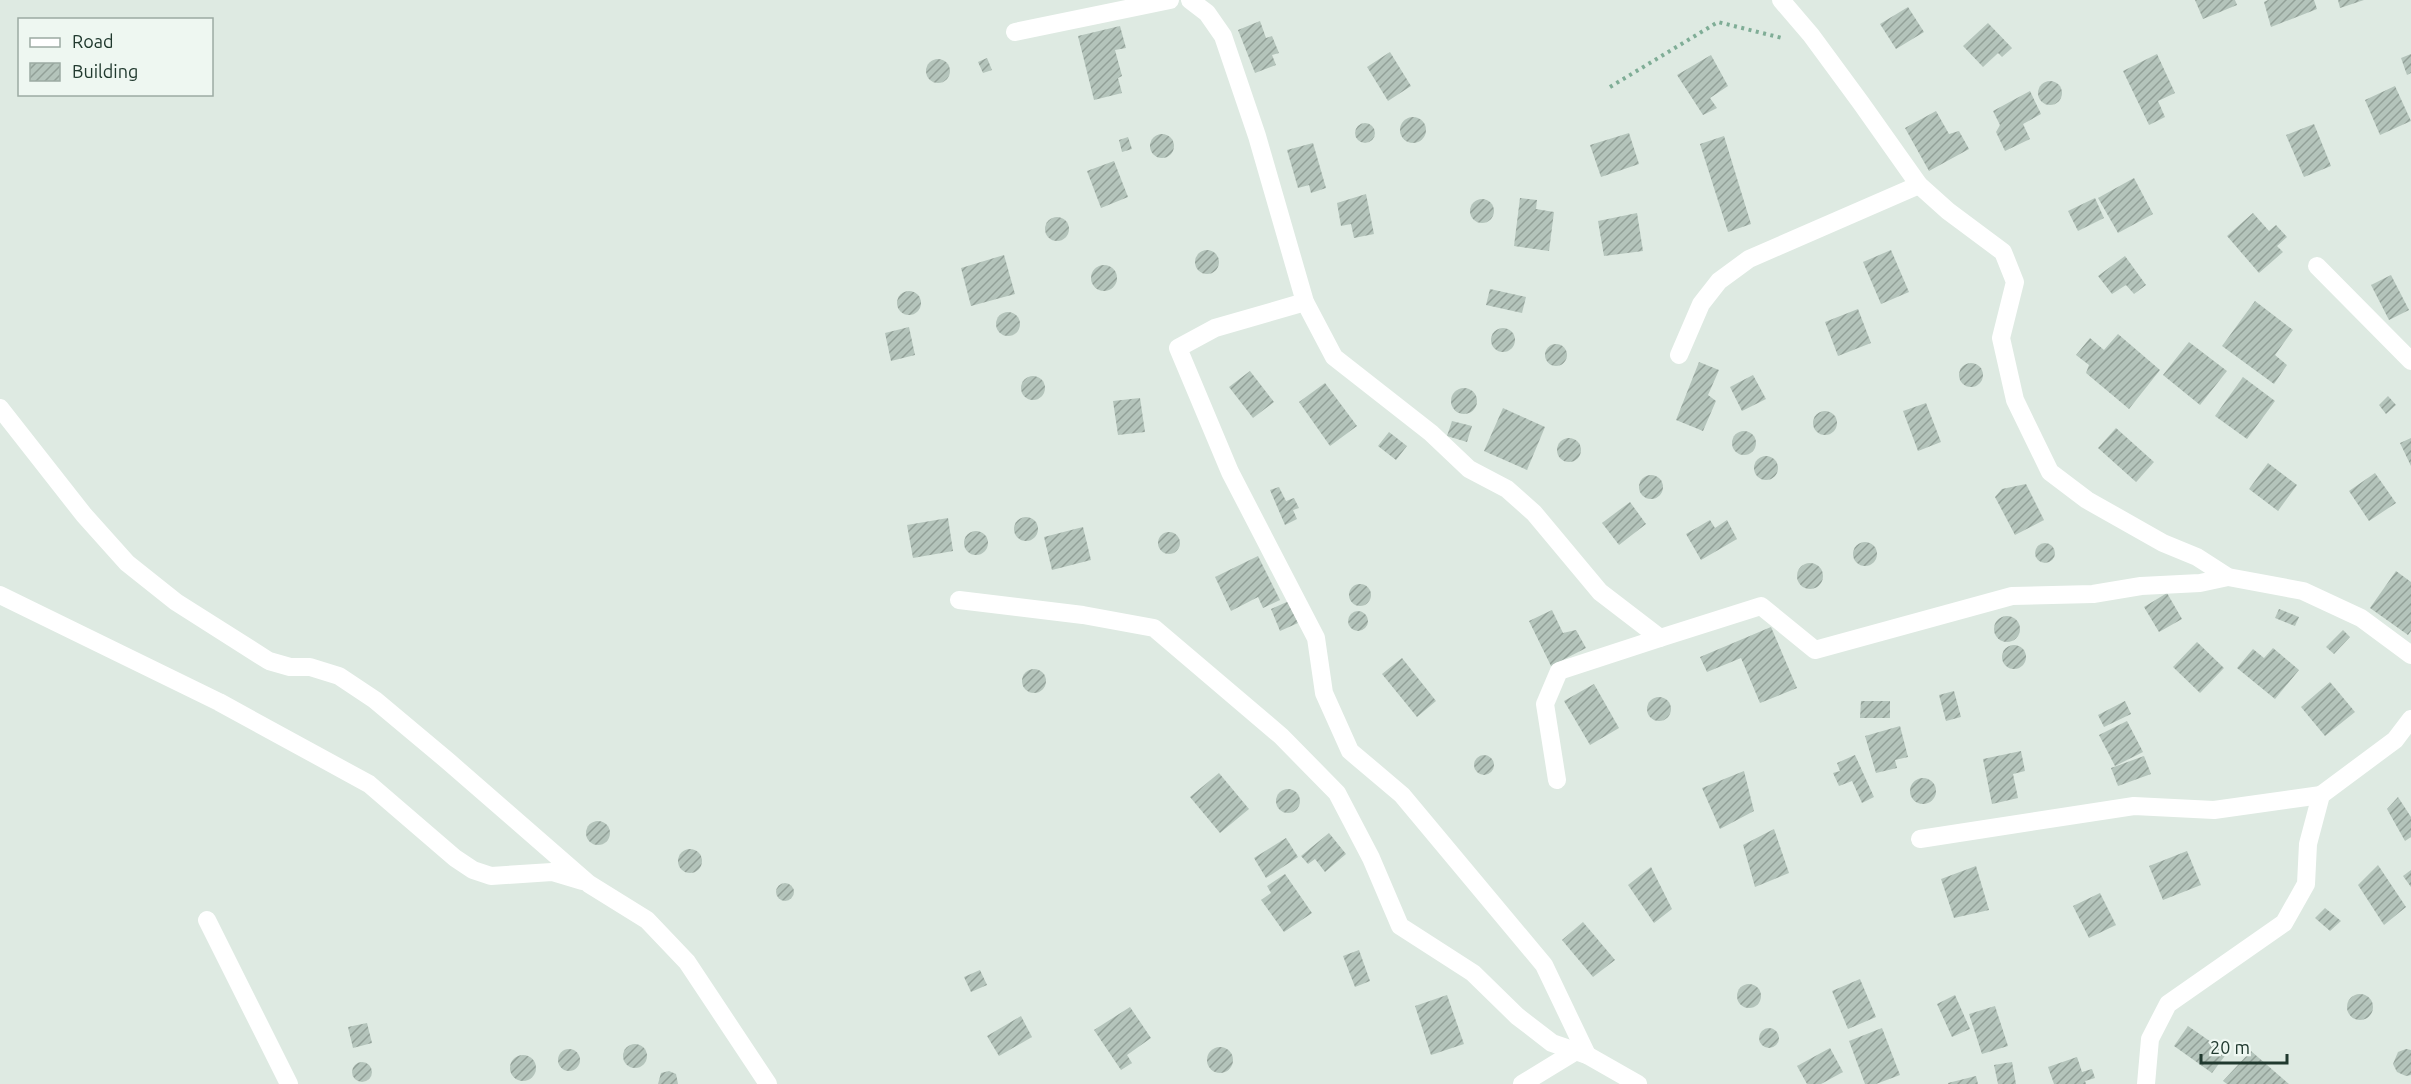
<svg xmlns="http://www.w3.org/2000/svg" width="2411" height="1084" font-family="Ubuntu,sans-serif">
<defs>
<pattern id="building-hatch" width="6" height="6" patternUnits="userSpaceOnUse" patternTransform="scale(1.5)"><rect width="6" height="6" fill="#b4c4bb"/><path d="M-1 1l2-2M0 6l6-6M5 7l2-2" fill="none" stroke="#92a098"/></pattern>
</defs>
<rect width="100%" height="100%" fill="#deeae2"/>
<g fill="url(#building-hatch)">
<polygon points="2195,0 2235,0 2237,5 2203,19"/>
<polygon points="2268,0 2314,0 2317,9 2271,27 2264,2"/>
<polygon points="2338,0 2364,0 2340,8"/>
<polygon points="1908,7 1924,32 1896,49 1880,24"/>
<polygon points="1260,21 1266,38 1272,36 1279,53 1272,55 1276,65 1255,73 1238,30"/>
<polygon points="1988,23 2012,48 2002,57 1998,53 1983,67 1963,46"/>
<polygon points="1120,26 1126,48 1115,50 1122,76 1118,78 1122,93 1094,100 1078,36"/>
<polygon points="1390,52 1411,86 1388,101 1367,67"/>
<polygon points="2157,54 2175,93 2158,101 2165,117 2149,125 2123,71"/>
<polygon points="2411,54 2411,73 2407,75 2401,58"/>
<polygon points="1711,55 1728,86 1710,98 1717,108 1703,115 1677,75"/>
<polygon points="987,58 992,70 983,73 978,62"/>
<circle cx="938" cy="71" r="12"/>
<circle cx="2050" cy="93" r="12"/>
<polygon points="2395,86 2411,121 2380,135 2365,100"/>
<polygon points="2030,91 2041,114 2023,124 2030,139 2005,151 1996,132 2000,125 1993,111"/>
<polygon points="1936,111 1949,134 1959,131 1969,149 1929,171 1905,128"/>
<circle cx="1413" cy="130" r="13"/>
<circle cx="1365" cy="133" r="10"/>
<polygon points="2314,124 2331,166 2304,177 2286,135"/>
<polygon points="1629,133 1639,164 1601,177 1590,145"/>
<circle cx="1162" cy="146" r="12"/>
<polygon points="1724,136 1751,224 1728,232 1700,144"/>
<polygon points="1128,137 1132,149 1122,152 1119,140"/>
<polygon points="1313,143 1326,188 1311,193 1309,185 1298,188 1287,150"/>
<polygon points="1114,161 1128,197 1101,208 1087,171"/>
<polygon points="2134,178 2153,214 2118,233 2098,198"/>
<polygon points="1366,194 1374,234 1354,238 1351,224 1341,226 1337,203"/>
<polygon points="1520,198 1537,200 1536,209 1554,212 1549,251 1514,246"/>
<polygon points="2095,198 2104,218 2078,231 2068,211"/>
<circle cx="1482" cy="211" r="12"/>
<polygon points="1637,213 1643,251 1604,256 1598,221"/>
<polygon points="2253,213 2269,231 2276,225 2287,237 2277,246 2283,252 2259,273 2227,236"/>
<circle cx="1057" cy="229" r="12"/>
<circle cx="1207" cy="262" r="12"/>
<polygon points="1891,250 1909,292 1881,304 1863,262"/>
<polygon points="1004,255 1015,294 971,306 961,268"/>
<polygon points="2125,256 2146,285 2134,294 2126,285 2112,294 2098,276"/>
<circle cx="1104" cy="278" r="13"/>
<polygon points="2391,275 2409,310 2389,320 2371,285"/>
<polygon points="1490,289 1526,297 1522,313 1486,305"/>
<circle cx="909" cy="303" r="12"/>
<polygon points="2255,301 2293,330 2275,355 2287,365 2274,384 2222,346"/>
<polygon points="1858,309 1871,343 1838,356 1825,322"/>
<circle cx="1008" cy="324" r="12"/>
<polygon points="909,327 915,355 891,361 885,333"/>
<circle cx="1503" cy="340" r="12"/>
<polygon points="2118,334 2160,370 2129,409 2086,373 2089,365 2076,355 2090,338 2104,350"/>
<polygon points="2189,342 2227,371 2200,405 2163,375"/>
<circle cx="1556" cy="355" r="11"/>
<polygon points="1699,362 1719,370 1708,395 1716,401 1703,431 1676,420"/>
<circle cx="1971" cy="375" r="12"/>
<polygon points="1250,371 1274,402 1253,418 1229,387"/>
<polygon points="1753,375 1766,399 1742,411 1730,387"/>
<circle cx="1033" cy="388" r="12"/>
<polygon points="2243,377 2275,401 2247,439 2215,416"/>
<polygon points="1325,383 1357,426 1330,446 1299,402"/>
<circle cx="1464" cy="401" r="13"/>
<polygon points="2388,396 2396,405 2386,414 2379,405"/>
<polygon points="1140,398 1145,432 1118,435 1113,401"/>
<polygon points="1926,403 1941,442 1918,451 1903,411"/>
<polygon points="1503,408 1545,427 1527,470 1484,451"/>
<circle cx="1825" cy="423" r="12"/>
<polygon points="1452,421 1472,426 1467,442 1447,436"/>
<polygon points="2116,428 2154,462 2136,482 2098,448"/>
<circle cx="1744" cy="443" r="12"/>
<polygon points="1389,432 1407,446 1396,460 1378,446"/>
<polygon points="2411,438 2411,466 2400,443"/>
<circle cx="1569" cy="450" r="12"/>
<circle cx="1766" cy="468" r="12"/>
<polygon points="2268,463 2297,485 2278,511 2249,489"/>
<polygon points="2375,473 2396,503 2369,521 2349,491"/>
<circle cx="1651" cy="487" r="12"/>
<polygon points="2026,484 2044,520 2015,535 1995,497 2002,489"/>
<polygon points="1279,487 1286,501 1294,498 1299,508 1293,510 1297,519 1285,525 1270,490"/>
<polygon points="1630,502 1646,524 1619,545 1602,523"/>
<circle cx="1026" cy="529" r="12"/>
<polygon points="948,518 953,551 913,558 907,525"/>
<polygon points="1710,520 1715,528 1727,520 1737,539 1701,560 1686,534"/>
<polygon points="1083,527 1091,560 1052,570 1044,537"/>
<circle cx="976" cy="543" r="12"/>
<circle cx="1169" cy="543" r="11"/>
<circle cx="1865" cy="554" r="12"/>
<circle cx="2045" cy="553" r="10"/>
<polygon points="1258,556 1280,600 1263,608 1258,597 1231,611 1215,577"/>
<circle cx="1810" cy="576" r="13"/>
<polygon points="2396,571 2411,582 2411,631 2408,635 2370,608"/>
<circle cx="1360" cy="595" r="11"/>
<polygon points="2167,593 2182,619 2159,632 2144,607"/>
<polygon points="1289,601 1298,623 1280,631 1271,609"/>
<polygon points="2279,609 2299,617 2295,626 2275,618"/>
<polygon points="1552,610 1563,633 1576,630 1586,648 1551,666 1529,621"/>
<circle cx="1358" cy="621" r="10"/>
<circle cx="2007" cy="629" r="13"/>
<polygon points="1771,627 1797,688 1760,703 1741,658 1707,672 1700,657"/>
<polygon points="2343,630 2350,637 2334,654 2326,647"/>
<polygon points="2197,642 2224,668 2200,693 2173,667"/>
<circle cx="2014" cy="657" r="12"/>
<polygon points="2273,648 2299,670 2275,699 2237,668 2253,649 2264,658"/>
<polygon points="1402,658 1436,701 1417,717 1382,674"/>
<circle cx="1034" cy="681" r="12"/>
<polygon points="2330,682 2355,712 2325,736 2301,707"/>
<polygon points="1594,684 1619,728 1590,745 1564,701"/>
<polygon points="1954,691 1961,717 1946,721 1939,695"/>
<circle cx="1659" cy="709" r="12"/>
<polygon points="1861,701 1890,701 1890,718 1860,718"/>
<polygon points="2125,701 2131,714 2104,727 2098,715"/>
<polygon points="2127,721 2143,752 2115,766 2099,735"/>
<polygon points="1900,726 1908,757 1895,760 1897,768 1876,773 1865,736"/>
<polygon points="2021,751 2025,771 2013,774 2018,798 1992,804 1983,759"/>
<circle cx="1484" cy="765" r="10"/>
<polygon points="1855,755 1874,797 1862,803 1852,781 1839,786 1833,773 1840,771 1837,763"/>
<polygon points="2144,756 2151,774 2118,786 2111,768"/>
<polygon points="1744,771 1754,811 1720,829 1702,788"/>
<polygon points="1219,773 1249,809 1220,833 1190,797"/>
<circle cx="1923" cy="791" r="13"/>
<circle cx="1288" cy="801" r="12"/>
<polygon points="2398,797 2411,817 2411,837 2405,841 2387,809"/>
<circle cx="598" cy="833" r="12"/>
<polygon points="1774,829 1789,873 1755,887 1743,845"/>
<polygon points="1329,833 1346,854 1325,872 1315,859 1308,864 1301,856"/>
<polygon points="1286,838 1298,857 1266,878 1254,858"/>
<circle cx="690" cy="861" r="12"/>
<polygon points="2187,851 2201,885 2163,900 2149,866"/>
<polygon points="2378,865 2406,907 2384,925 2358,885"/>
<polygon points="1976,866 1989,910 1954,918 1941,879"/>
<polygon points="1651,867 1672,909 1654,923 1628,885"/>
<polygon points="2411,870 2411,887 2403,876"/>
<polygon points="1285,874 1312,913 1284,932 1261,900 1271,893 1267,886"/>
<circle cx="785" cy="892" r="9"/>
<polygon points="2100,893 2116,925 2089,938 2073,906"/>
<polygon points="2325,908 2341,921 2330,931 2315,918"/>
<polygon points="1583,922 1615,960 1593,977 1562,940"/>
<polygon points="1359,950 1370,981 1355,987 1343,956"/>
<polygon points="980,970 987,985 971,992 964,977"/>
<polygon points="1860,979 1876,1017 1848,1029 1832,991"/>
<circle cx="1749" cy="996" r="12"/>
<circle cx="2360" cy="1007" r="13"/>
<polygon points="1447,995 1464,1044 1431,1055 1415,1006"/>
<polygon points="1955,995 1970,1029 1952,1037 1937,1004"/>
<polygon points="1995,1006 2008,1046 1982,1054 1969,1014"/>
<polygon points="1130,1007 1151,1038 1127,1055 1132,1063 1121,1070 1094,1030"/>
<polygon points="1021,1016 1032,1037 999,1056 987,1036"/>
<polygon points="367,1023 372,1043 353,1048 348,1027"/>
<polygon points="2188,1026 2227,1053 2212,1073 2174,1046"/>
<polygon points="1882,1028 1900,1075 1876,1084 1865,1084 1849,1041"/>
<circle cx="1769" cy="1038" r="10"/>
<circle cx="635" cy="1056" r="12"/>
<circle cx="1220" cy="1060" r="13"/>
<polygon points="1830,1048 1843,1072 1821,1084 1807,1084 1797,1066"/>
<circle cx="569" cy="1060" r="11"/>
<polygon points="2406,1049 2411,1050 2411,1075 2406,1076 2397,1072 2393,1064 2398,1052"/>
<polygon points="2251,1051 2289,1084 2227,1084 2223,1081"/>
<circle cx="523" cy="1068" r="13"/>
<polygon points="2077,1057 2082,1072 2092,1069 2095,1078 2085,1081 2086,1084 2054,1084 2048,1067"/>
<circle cx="362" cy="1072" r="10"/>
<polygon points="2012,1062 2016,1084 1998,1084 1994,1065"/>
<polygon points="669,1071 676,1074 678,1084 658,1084 661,1073"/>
<polygon points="1976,1076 1978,1084 1948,1084 1948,1083"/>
</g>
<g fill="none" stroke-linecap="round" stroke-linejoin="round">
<polyline stroke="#7fad96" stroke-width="4" stroke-dasharray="3 4.5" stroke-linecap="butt" points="1610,87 1718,22 1782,38"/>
<g stroke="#fff" stroke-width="18">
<polyline points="1190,0 1207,13 1223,36 1257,136 1305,302 1334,357 1431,433 1469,469 1507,489 1534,513 1600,592 1660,638 1761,606 1815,650 2012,596 2093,594 2141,586 2200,583 2228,577"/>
<polyline points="1781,0 1811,35 1861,103 1919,185 1948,211 2003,252 2015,282 2001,338 2015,400 2050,472 2087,500 2163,543 2197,557 2228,577 2303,591 2361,618 2411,655"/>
<polyline points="1015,32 1170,0"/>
<polyline points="2317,266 2411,361"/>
<polyline points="1305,302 1215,328 1178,348 1230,472 1316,638 1324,693 1350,751 1402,795 1544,965 1587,1055"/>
<polyline points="1679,355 1701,304 1719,281 1749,259 1919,185"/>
<polyline points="0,408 84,515 127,563 176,602 269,661 290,667 310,667 339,676 375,700 449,762 589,884 647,920 687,962 768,1084"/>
<polyline points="0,595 219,702 369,784 455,858 473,870 491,876 552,872 582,881"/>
<polyline points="959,600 1083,615 1154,628 1281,736 1337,793 1371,858 1400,926 1473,973 1517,1016 1552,1043 1587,1055 1638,1084"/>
<polyline points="1557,780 1545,704 1559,671 1660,638"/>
<polyline points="1920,839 2134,806 2214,810 2321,795"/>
<polyline points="207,920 289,1084"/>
<polyline points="1522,1084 1576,1051"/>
<polyline points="2146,1084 2150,1039 2168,1004 2284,923 2306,884 2308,844 2321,795 2395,740 2411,719"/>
</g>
</g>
<rect x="18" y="18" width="195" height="78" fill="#eef7f1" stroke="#9caba3" stroke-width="1.5"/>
<rect x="30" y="38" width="30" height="9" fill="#ffffff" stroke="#9caba3" stroke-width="1.5"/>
<text x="72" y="48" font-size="18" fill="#20392e">Road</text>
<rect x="30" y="63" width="30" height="18" fill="url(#building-hatch)" stroke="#9caba3" stroke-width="1.5"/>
<text x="72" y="78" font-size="18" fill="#20392e">Building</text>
<path d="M2201 1054v9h86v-9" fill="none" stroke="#20392e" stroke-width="3"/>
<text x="2210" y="1054" font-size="18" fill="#20392e" stroke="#eef7f1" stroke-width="4.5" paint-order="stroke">20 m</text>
</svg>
